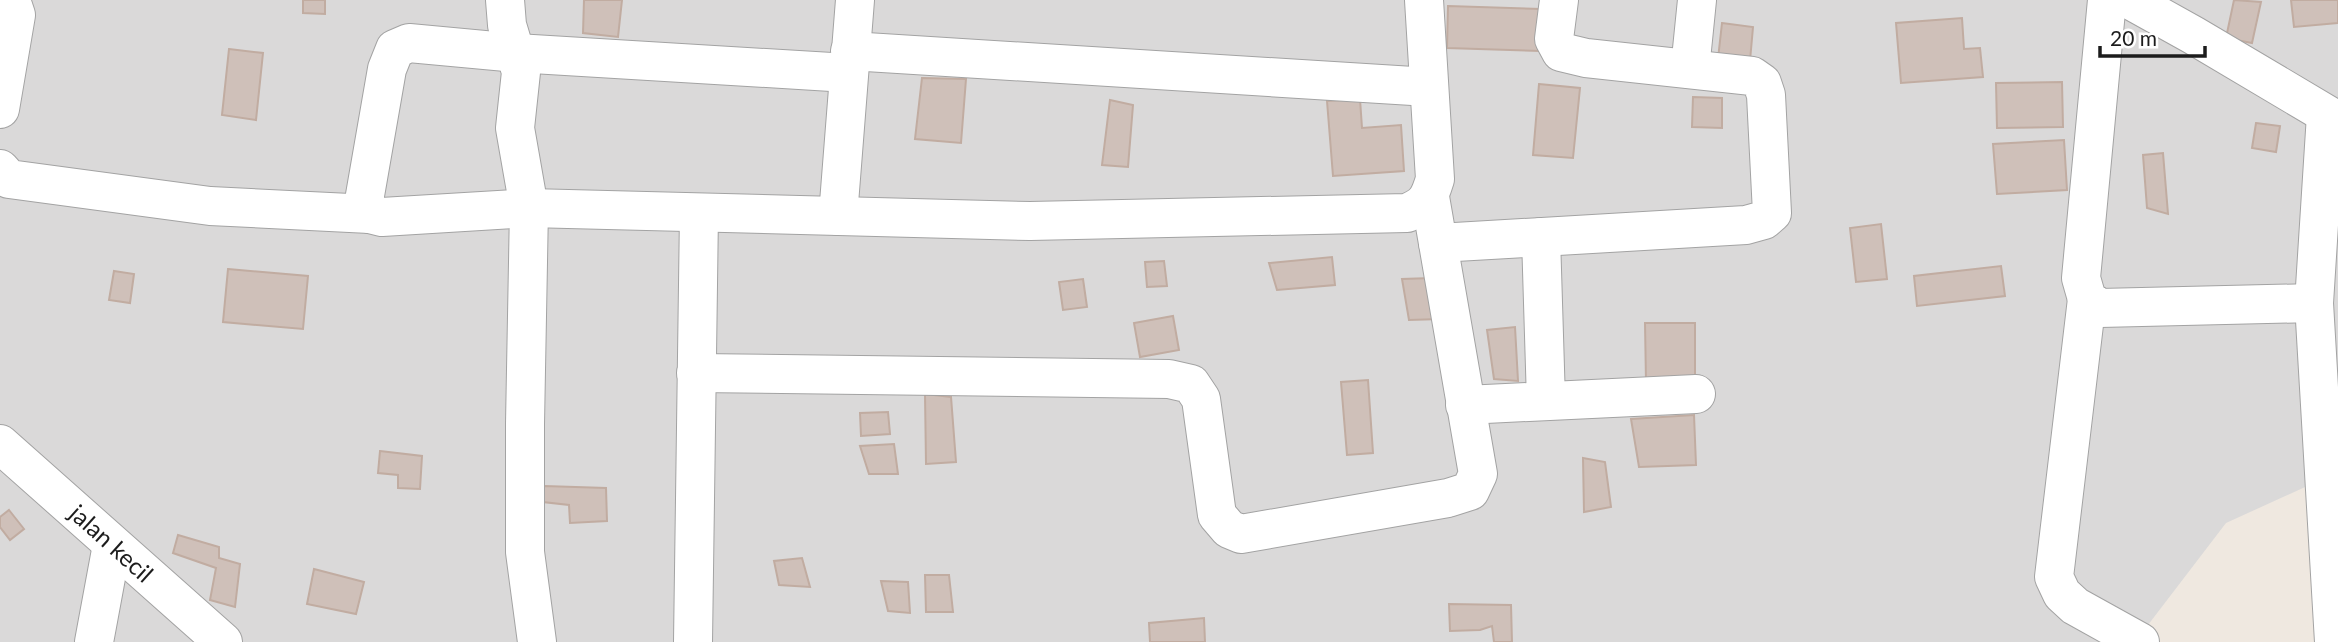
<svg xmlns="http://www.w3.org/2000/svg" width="2338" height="642" font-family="Lato,sans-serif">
<rect width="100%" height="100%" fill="#efe8e0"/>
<polygon fill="#dad9d9" points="0,0 2338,0 2338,472 2226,523 2135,642 0,642"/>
<g fill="#cfc0b9" stroke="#c1aca1" stroke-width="2">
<polygon points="303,0 325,0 325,14 303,13"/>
<polygon points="584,0 622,0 618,37 583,33"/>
<polygon points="2234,0 2261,2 2252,43 2226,38"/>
<polygon points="2291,0 2338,0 2338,23 2294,27"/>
<polygon points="1448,6 1541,9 1540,51 1447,48"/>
<polygon points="1962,18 1964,49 1980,48 1983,77 1901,83 1896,23"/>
<polygon points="1722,23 1753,27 1749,72 1717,68"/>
<polygon points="229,49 263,53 256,120 222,115"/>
<polygon points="922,78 966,79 961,143 915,139"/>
<polygon points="2062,82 2063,127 1997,128 1996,83"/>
<polygon points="1539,84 1580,88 1573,158 1533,155"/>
<polygon points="1693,97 1722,98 1722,128 1692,127"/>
<polygon points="1360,99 1362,128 1401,125 1404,171 1333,176 1327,101"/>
<polygon points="1110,100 1133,105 1128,167 1102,165"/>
<polygon points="2256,123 2280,126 2276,152 2252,148"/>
<polygon points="2064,140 2067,190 1997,194 1993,144"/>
<polygon points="2163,153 2168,214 2147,208 2143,155"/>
<polygon points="1881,224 1887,279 1856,282 1850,228"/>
<polygon points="1332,257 1335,285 1277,290 1269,263"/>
<polygon points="1164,261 1167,286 1147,287 1145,262"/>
<polygon points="2001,266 2005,296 1917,306 1914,276"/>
<polygon points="228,269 308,276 303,329 223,322"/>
<polygon points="114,271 134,274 130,303 109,300"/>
<polygon points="1432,278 1440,319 1409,320 1402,279"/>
<polygon points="1083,279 1087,307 1063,310 1059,282"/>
<polygon points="1173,316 1179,350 1140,357 1134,323"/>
<polygon points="1645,323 1695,323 1695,382 1646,382"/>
<polygon points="1515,327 1518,381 1494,379 1487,330"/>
<polygon points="1368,380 1373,453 1347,455 1341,382"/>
<polygon points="925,394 951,397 956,462 926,464"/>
<polygon points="888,412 890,434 861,436 860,413"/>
<polygon points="1694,415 1696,465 1639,467 1631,419"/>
<polygon points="894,444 898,474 869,474 860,446"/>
<polygon points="380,451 422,456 420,489 398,488 398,475 378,473"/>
<polygon points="1583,458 1605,462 1611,507 1584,512"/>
<polygon points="544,486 606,488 607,521 570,523 569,505 543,502"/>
<polygon points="9,510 24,529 10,540 0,527 0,517"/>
<polygon points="178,535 219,547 219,558 240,564 235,607 210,600 216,568 173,553"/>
<polygon points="802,558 810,587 779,585 774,561"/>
<polygon points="314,569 364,582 356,614 307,604"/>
<polygon points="925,575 949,575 953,612 926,612"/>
<polygon points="881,581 908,582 910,613 888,611"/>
<polygon points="1449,604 1511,605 1512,642 1494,642 1492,626 1480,630 1450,631"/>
<polygon points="1204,618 1205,642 1150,642 1149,623"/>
</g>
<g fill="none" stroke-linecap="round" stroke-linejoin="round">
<g stroke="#a3a3a3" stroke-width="40">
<g id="minor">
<polyline points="505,0 507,25 521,72 515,128 529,208 525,424 525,552 537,642"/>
<polyline points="2107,0 2081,278 2087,299 2100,308 2314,303"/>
<polyline points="2130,0 2193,35 2338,121"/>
<polyline points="850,51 1429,87"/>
<polyline points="1690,69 1697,0"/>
<path d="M 848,73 L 516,53 L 409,43 L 395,49 L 387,69 L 364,201 L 370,214 L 382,217 L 529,208 L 1030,221 L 1407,213 C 1426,205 1429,199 1435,179 L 1424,0"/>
<polyline points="0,109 16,15 11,0"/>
<polyline points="2326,115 2314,303 2334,642"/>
<polyline points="0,169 9,179 210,206 370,214"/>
<polyline points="838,216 855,0"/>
<polyline points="1541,237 1546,401"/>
<polyline points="1438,243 1746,225 1764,220 1772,213 1766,95 1762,83 1752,76 1586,58 1561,52 1554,39 1559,0"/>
<polyline points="2087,299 2054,577 2062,594 2075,606 2140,642"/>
<polyline points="696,373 1169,379 1191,384 1201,399 1217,515 1229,529 1241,534 1448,498 1470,491 1478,474 1430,197"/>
<polyline points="1465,405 1696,394"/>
<polyline points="0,444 223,642"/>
<polyline points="94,642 112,545"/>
<polyline points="693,642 699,213"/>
</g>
</g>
<use href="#minor" stroke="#fff" stroke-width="38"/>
</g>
<g text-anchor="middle" stroke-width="5" stroke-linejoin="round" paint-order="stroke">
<g font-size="24" fill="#1c1c1c" stroke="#fff">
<text transform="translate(111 544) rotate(42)" y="8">jalan kecil</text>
</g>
</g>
<path d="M2100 46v10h105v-10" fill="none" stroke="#1c1c1c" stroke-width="3.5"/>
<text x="2110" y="46" font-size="21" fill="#1c1c1c" stroke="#ffffff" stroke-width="5" paint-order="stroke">20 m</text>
</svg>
